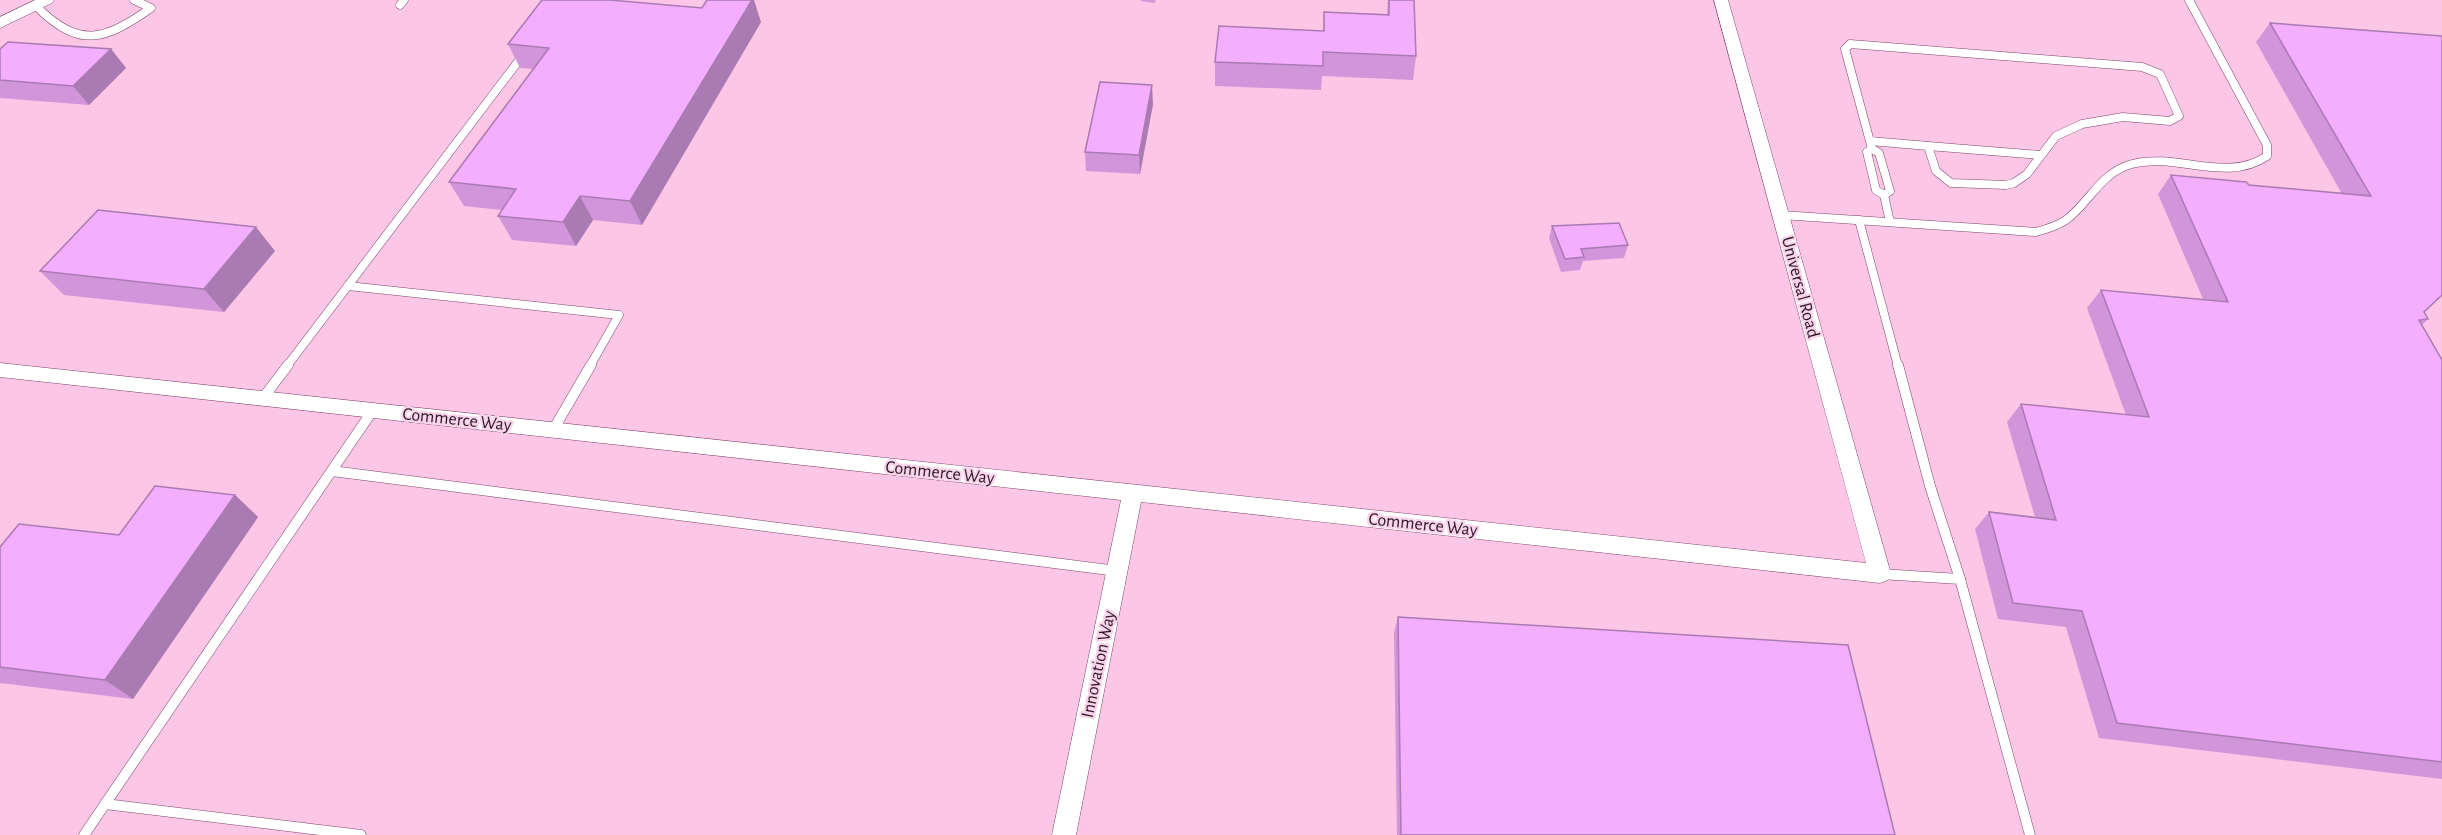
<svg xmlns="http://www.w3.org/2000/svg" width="2442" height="835" font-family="'Alegreya Sans',sans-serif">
<rect width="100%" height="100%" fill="#f8d3e9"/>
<rect fill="#fcc6e7" x="0" y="0" width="2442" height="835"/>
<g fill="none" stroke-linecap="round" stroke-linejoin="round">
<g stroke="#7a4767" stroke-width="9">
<g id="lane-far1">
<polyline points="400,5 404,0"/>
<path d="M 36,6 C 80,50 105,40 151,8 L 134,0"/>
<polyline points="1870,141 1928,146 1936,171 1951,183 2006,185 2014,183 2027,174 2056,136 2082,124 2123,117 2170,121 2179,116 2160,74 2142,67 1850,44 1845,49 1872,149"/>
<polyline points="1928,146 2040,155"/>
<polygon points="1872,149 1879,153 1890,191 1884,195 1876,190 1867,152"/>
<polyline points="1884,195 1890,222"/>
<path d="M 1781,215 L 2036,232 C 2047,229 2057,226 2066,220 C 2090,202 2101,172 2132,164 C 2177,152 2226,184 2267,156 L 2267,145 L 2189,0"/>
<polyline points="1859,220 1898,366"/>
<polyline points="348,286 619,315 590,366"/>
<polyline points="287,366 523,55"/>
</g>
</g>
<g stroke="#7a4767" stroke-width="11">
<g id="lane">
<polyline points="1898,365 1930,486 1960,579"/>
<polyline points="263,398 288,365"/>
<polyline points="553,430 591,365"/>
<polyline points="332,471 1117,571"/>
<polyline points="1880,574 1960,579 2030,835"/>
<polyline points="105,804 361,835"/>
<polyline points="84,835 373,410"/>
</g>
</g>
<g stroke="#7a4767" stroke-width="1">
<g id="street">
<polygon points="35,0 54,0 52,3 0,28 0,17"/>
<polygon points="1714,0 1728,0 1891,574 1888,580 1880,583 1141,502 1076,835 1052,835 1121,500 0,377 0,363 1866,563"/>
</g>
</g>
<use href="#lane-far1" stroke="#fff" stroke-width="8"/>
<use href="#lane" stroke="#fff" stroke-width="10"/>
<use href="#street" fill="#fff" fill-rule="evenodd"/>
</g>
<g fill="#d196da">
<polygon points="1141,0 1156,0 1154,3 1141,1"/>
<polygon points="1388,0 1414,0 1416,56 1413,80 1322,76 1321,90 1215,86 1215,62 1323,31 1324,12 1387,14"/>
<polygon points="761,22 642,225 593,220 576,246 512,240 498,216 502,210 464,206 449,182 533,69 520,68 508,44"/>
<polygon points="2270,23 2442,36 2424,312 2428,319 2422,325 2442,360 2442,779 2099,738 2066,627 1998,619 1975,529 1989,512 2035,517 2007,422 2021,404 2126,415 2087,308 2101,290 2203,299 2158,194 2171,175 2249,185 2342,194 2256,42"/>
<polygon points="0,49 111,49 126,68 89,105 0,98"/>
<polygon points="1153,104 1140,174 1086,171 1085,152"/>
<polygon points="1552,226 1628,245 1624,258 1583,261 1580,270 1561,272 1549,238"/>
<polygon points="275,251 224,312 64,295 40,271"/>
<polygon points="235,495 258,517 133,699 0,683 0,547 119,535"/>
<polygon points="1398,617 1895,835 1397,835 1394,633"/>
</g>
<g fill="#aa7ab2">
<polygon points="752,0 754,0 761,22 642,225 630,201"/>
<polygon points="111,49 126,68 89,105 73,86"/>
<polygon points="1152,85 1153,104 1140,174 1139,155"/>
<polygon points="580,196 593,220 576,246 563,222"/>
<polygon points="256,227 275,251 224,312 204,289"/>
<polygon points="235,495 258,517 133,699 105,680"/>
</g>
<g fill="#f3aefe" stroke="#aa7ab2" stroke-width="1.5">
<polygon points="542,0 610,0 702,8 707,0 752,0 630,201 580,196 563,222 498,216 516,189 449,182 549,48 508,44"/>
<polygon points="1389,0 1414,0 1416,56 1323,52 1323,66 1215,62 1219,26 1324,31 1324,12 1389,15"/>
<polygon points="2270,23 2442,36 2442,295 2424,312 2428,319 2419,320 2442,360 2442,762 2117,723 2082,611 2013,603 1989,512 2056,520 2021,404 2149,417 2101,290 2228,302 2171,175 2246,182 2249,185 2371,196"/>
<polygon points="8,42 111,49 73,86 0,80 0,49"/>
<polygon points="1100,82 1152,85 1139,155 1085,152"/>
<polygon points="98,210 256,227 204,289 40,271"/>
<polygon points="1619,223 1628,245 1581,249 1584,257 1565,259 1552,226"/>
<polygon points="155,486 235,495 105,680 0,667 0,547 19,524 119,535"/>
<polygon points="1398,617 1848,645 1895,835 1401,835"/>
</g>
<g text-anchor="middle" stroke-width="4.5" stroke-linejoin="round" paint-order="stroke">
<g font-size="18" fill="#2c1725" stroke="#f8d3e9">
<text transform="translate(1801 287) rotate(75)" y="6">Universal Road</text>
<text transform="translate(457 419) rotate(6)" y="6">Commerce Way</text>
<text transform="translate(940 472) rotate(6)" y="6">Commerce Way</text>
<text transform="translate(1423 524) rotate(6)" y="6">Commerce Way</text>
<text transform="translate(1098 664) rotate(-78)" y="6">Innovation Way</text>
</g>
</g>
</svg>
